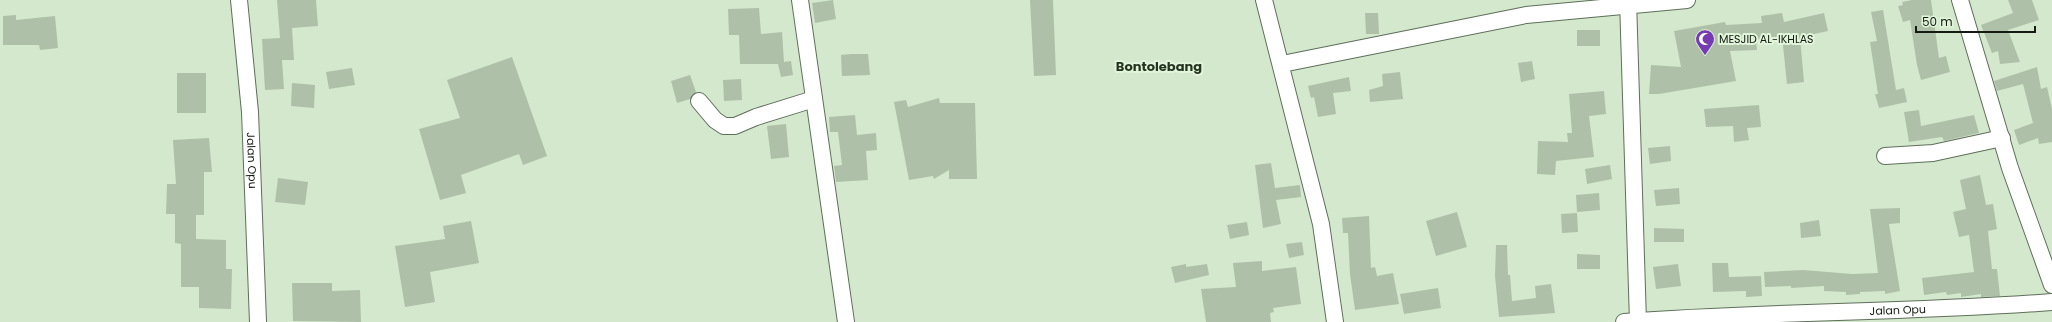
<svg xmlns="http://www.w3.org/2000/svg" width="2052" height="322" font-family="Poppins,sans-serif">
<rect width="100%" height="100%" fill="#d4e8ce"/>
<g fill="#aec1a8">
<polygon points="277,0 316,0 318,26 292,28 294,60 282,60 284,89 265,90 262,39 280,38"/>
<polygon points="833,0 836,19 815,23 812,3"/>
<polygon points="1030,0 1053,0 1056,75 1034,76"/>
<polygon points="1912,0 1931,0 1939,58 1946,56 1950,72 1921,80 1917,65 1910,20 1903,22 1898,6 1903,5 1902,2"/>
<polygon points="2008,0 2032,0 2039,20 2008,30 2020,62 2000,64 1998,51 1992,53 1981,25 2013,13"/>
<polygon points="759,8 761,34 782,32 784,62 791,61 793,75 781,77 778,64 740,64 739,35 729,35 728,9"/>
<polygon points="1883,10 1896,90 1904,88 1907,102 1879,108 1875,94 1878,94 1870,42 1877,41 1871,12"/>
<polygon points="1365,13 1378,13 1379,34 1366,34"/>
<polygon points="1782,13 1784,22 1824,13 1828,31 1800,37 1804,82 1787,84 1782,36 1756,40 1757,50 1730,51 1736,81 1659,94 1649,94 1651,65 1681,67 1674,31 1725,22 1726,25 1762,23 1761,16"/>
<polygon points="16,15 16,20 55,16 58,48 40,50 39,45 3,45 3,16"/>
<rect x="1577" y="30" width="23" height="16"/>
<polygon points="851,54 868,54 870,75 842,76 841,55"/>
<polygon points="512,57 547,156 523,165 519,154 461,175 466,193 440,200 419,129 460,118 447,80"/>
<polygon points="1532,61 1535,79 1521,82 1518,63"/>
<polygon points="2037,67 2041,89 2047,87 2052,109 2052,142 2039,144 2038,138 2019,145 2014,130 2033,123 2023,84 1997,91 1994,81"/>
<polygon points="352,68 355,85 329,89 326,72"/>
<polygon points="1400,72 1403,99 1370,102 1369,90 1383,86 1382,74"/>
<rect x="177" y="73" width="29" height="40"/>
<polygon points="690,75 696,92 690,99 677,103 671,81"/>
<polygon points="1349,77 1351,91 1333,93 1336,114 1318,117 1314,97 1311,98 1308,86"/>
<polygon points="741,79 742,100 724,101 723,80"/>
<polygon points="292,83 315,85 314,108 291,106"/>
<polygon points="1604,91 1606,114 1589,116 1594,157 1556,161 1555,175 1537,174 1538,141 1568,142 1567,133 1572,133 1569,94"/>
<polygon points="939,98 940,103 975,103 977,179 949,179 949,170 934,179 933,176 909,180 894,102 906,100 908,107"/>
<polygon points="1759,105 1761,127 1747,128 1749,140 1734,142 1733,126 1706,127 1704,109"/>
<polygon points="1919,110 1921,126 1974,115 1979,133 1944,141 1942,137 1909,142 1904,112"/>
<polygon points="855,115 857,135 876,133 877,150 866,151 868,180 836,182 834,166 842,165 838,132 830,132 829,117"/>
<polygon points="786,124 789,157 771,159 767,126"/>
<polygon points="209,138 212,172 204,172 204,215 196,215 196,239 226,240 226,269 232,269 231,309 199,308 199,287 181,287 181,244 175,243 175,214 166,214 167,184 176,184 173,140"/>
<polygon points="1670,146 1671,161 1650,164 1648,148"/>
<polygon points="1271,163 1275,188 1300,185 1301,197 1276,200 1281,224 1263,228 1255,165"/>
<polygon points="1610,165 1612,179 1587,184 1585,169"/>
<polygon points="1980,175 1986,205 1993,204 1997,229 1988,231 1992,269 1997,269 2000,296 1981,297 1981,294 1961,297 1961,293 1947,295 1946,292 1924,295 1922,278 1974,272 1969,235 1959,237 1953,212 1966,209 1960,180"/>
<polygon points="278,178 308,182 305,205 275,202"/>
<polygon points="1679,188 1680,204 1656,206 1654,190"/>
<polygon points="1599,193 1600,210 1577,212 1576,195"/>
<polygon points="1900,208 1900,223 1889,224 1900,291 1885,294 1885,291 1860,292 1860,294 1846,295 1846,292 1824,291 1824,286 1791,288 1791,286 1765,287 1764,272 1803,270 1852,274 1878,273 1870,209"/>
<polygon points="1457,212 1467,247 1436,256 1426,221"/>
<polygon points="1577,213 1578,232 1562,233 1561,214"/>
<polygon points="1369,216 1371,268 1375,267 1377,276 1393,273 1399,304 1355,310 1350,274 1348,233 1343,233 1342,218"/>
<polygon points="1819,220 1821,236 1801,238 1800,223"/>
<polygon points="471,221 479,263 430,272 435,302 405,307 395,246 445,239 443,226"/>
<polygon points="1247,222 1249,235 1230,239 1227,225"/>
<polygon points="1654,228 1684,229 1684,242 1654,242"/>
<polygon points="1302,242 1304,255 1289,258 1286,244"/>
<polygon points="1496,245 1507,245 1508,275 1510,275 1512,301 1536,298 1535,286 1551,284 1555,313 1499,317 1495,276"/>
<polygon points="1577,254 1600,255 1600,269 1577,269"/>
<polygon points="1262,261 1262,271 1296,267 1301,304 1273,308 1274,312 1270,313 1271,322 1206,322 1201,289 1236,287 1233,263"/>
<polygon points="1712,263 1728,263 1729,277 1761,276 1762,296 1746,297 1746,291 1713,292"/>
<polygon points="1186,264 1186,267 1207,264 1209,275 1175,283 1171,267"/>
<polygon points="1678,264 1681,286 1656,289 1653,267"/>
<polygon points="292,283 332,283 332,291 360,290 361,322 293,321"/>
<polygon points="1438,288 1441,308 1404,314 1400,294"/>
</g>
<g fill="none" stroke-linecap="round" stroke-linejoin="round">
<g stroke="#5e6f59" stroke-width="18">
<g id="minor">
<path id="s1" d="M 239,0 L 250,112 L 258,322"/>
<polyline points="800,0 846,322"/>
<polyline points="1264,0 1321,224 1335,322"/>
<polyline points="1628,0 1638,322"/>
<polyline points="1960,0 2010,168 2052,285"/>
<polyline points="1282,64 1526,15 1687,0"/>
<polyline points="699,101 715,120 724,126 735,126 756,117 814,99"/>
<polyline points="1885,156 1933,153 2002,138"/>
<path id="s2" d="M 1624,322 C 1766,311 1909,313 2052,302"/>
</g>
</g>
<use href="#minor" stroke="#fff" stroke-width="16"/>
</g>
<defs>
<g id="mosque-pin" transform="scale(1)"><path d="M0 17L-7.5 6A9.5 9.5 0 1 1 7.5 6Z" fill="#773bb1" stroke="#e1f5db"/><path d="M3.5-4.9A6 6 0 1 0 3.5 4.9A5 5 0 1 1 3.5-4.9Z" fill="#fff"/></g>
</defs>
<g fill-rule="evenodd">
<use href="#mosque-pin" x="1705" y="39"/>
</g>
<g text-anchor="middle" stroke-width="4" stroke-linejoin="round" paint-order="stroke">
<g font-size="11" fill="#141b12" stroke="#e1f5db" text-anchor="start">
<text x="1719" y="43">MESJID AL-IKHLAS</text>
</g>
<g font-size="11" fill="#141b12" stroke="#e1f5db">
<text dy="4" stroke="none"><textPath href="#s1" startOffset="161">Jalan Opu</textPath></text>
<text dy="4" stroke="none"><textPath href="#s2" startOffset="274">Jalan Opu</textPath></text>
</g>
<g font-size="13" font-weight="bold" fill="#253420" stroke="#e1f5db">
<text x="1159" y="71">Bontolebang</text>
</g>
</g>
<path d="M1916 26v6h119v-6" fill="none" stroke="#141b12" stroke-width="2"/>
<text x="1922" y="26" font-size="12" fill="#141b12" stroke="#e1f5db" stroke-width="3" paint-order="stroke">50 m</text>
</svg>
